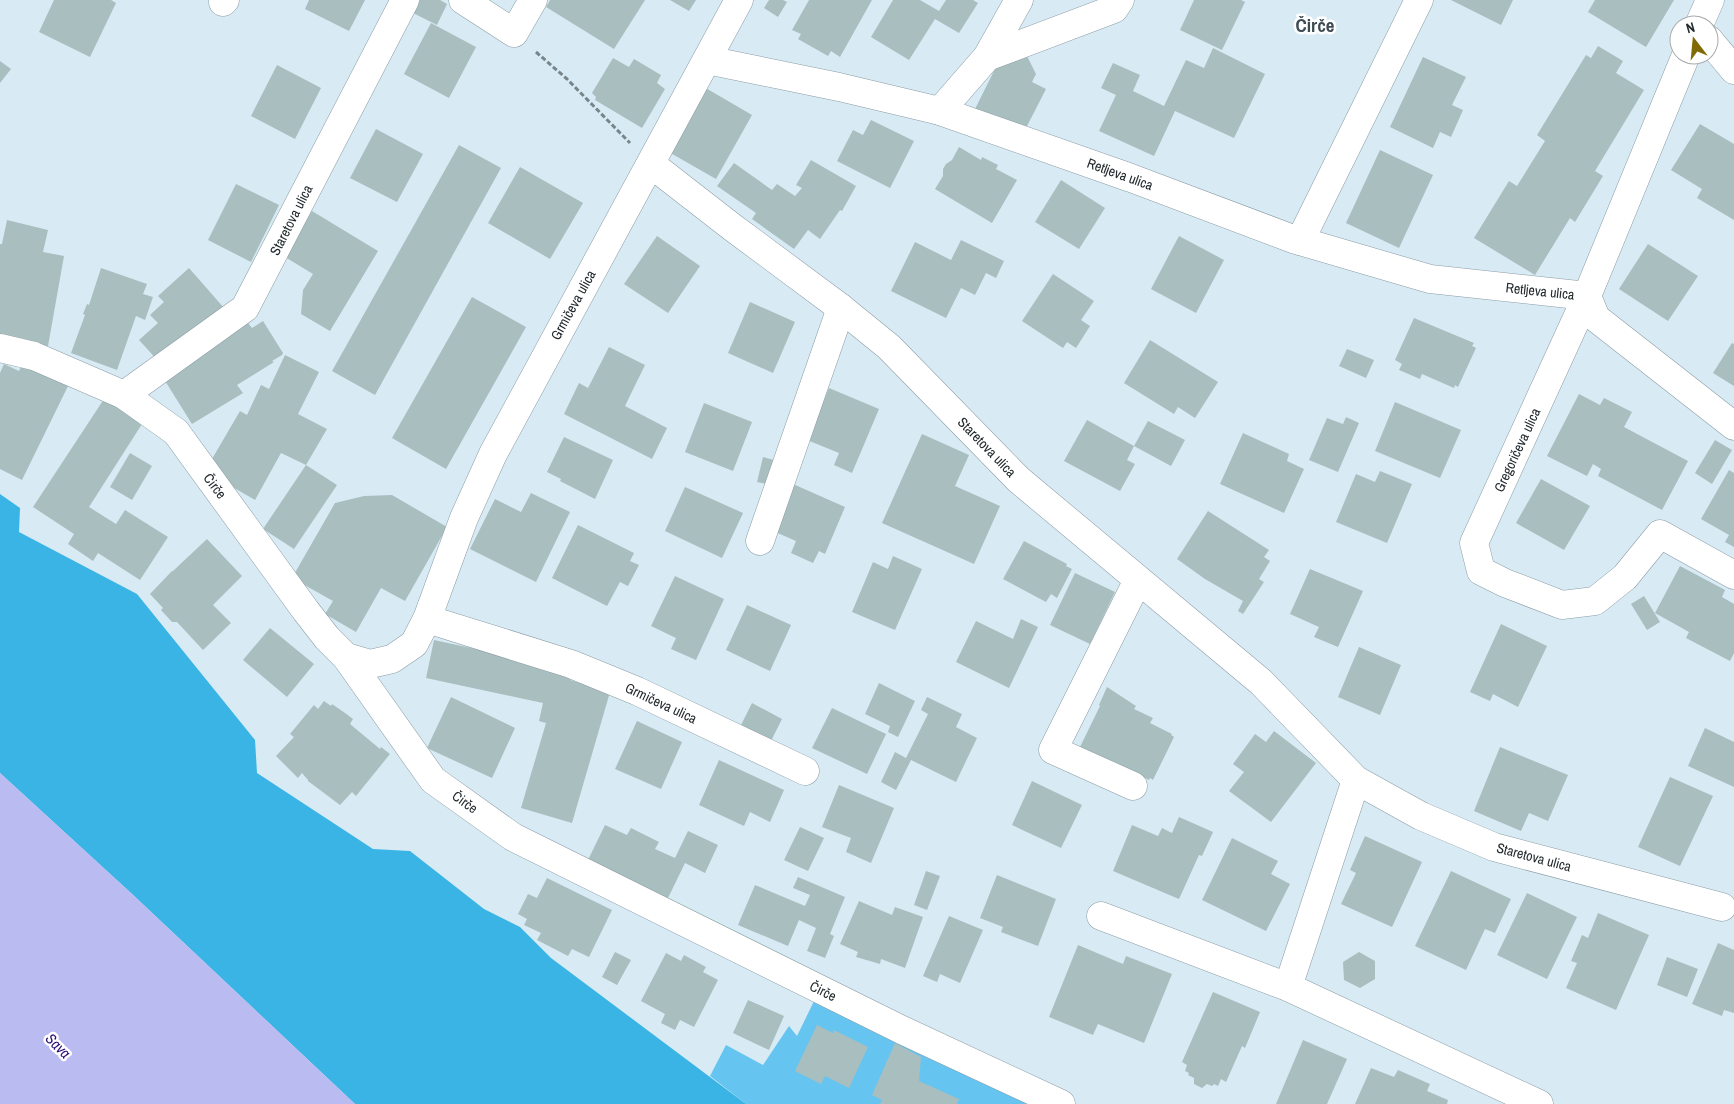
<svg xmlns="http://www.w3.org/2000/svg" width="1734" height="1104" font-family="'Archivo Narrow',sans-serif">
<rect width="100%" height="100%" fill="#d8ebf4"/>
<polygon fill="#65c5f0" points="816,997 1040,1104 746,1104 710,1076 726,1045 763,1065 789,1026 797,1036"/>
<polygon fill="#39b4e5" points="0,494 20,508 19,532 137,594 255,740 257,773 373,849 410,851 484,909 520,927 551,958 746,1104 355,1104 132,894 0,773"/>
<polygon fill="#babbf1" points="0,773 132,894 355,1104 0,1104"/>
<g fill="#a8bebf">
<polygon points="54,0 111,0 116,3 90,57 39,32"/>
<polygon points="309,0 365,0 349,31 305,9"/>
<polygon points="420,0 440,0 447,4 437,25 413,13"/>
<polygon points="550,0 645,0 614,49 546,7"/>
<polygon points="670,0 696,0 689,11"/>
<polygon points="769,0 783,0 787,2 778,17 764,8"/>
<polygon points="809,0 872,0 840,57 831,51 828,56 798,39 801,34 792,30"/>
<polygon points="893,0 920,0 939,11 946,0 973,0 978,3 959,33 935,19 909,60 871,37"/>
<polygon points="1194,0 1241,0 1245,2 1222,50 1180,30"/>
<polygon points="1451,0 1513,0 1501,25"/>
<polygon points="1595,0 1674,0 1646,47 1588,12"/>
<polygon points="431,23 476,47 449,98 404,74"/>
<polygon points="1598,46 1623,61 1616,73 1644,90 1595,171 1603,176 1575,222 1570,218 1535,275 1474,238 1509,181 1517,186 1545,141 1537,135 1586,55 1591,58"/>
<polygon points="1213,48 1265,74 1234,138 1175,111 1154,156 1099,131 1116,95 1101,88 1113,63 1140,75 1133,91 1164,106 1186,60 1204,68"/>
<polygon points="1025,52 1036,74 1032,82 1046,89 1025,130 974,111 997,65"/>
<polygon points="1423,57 1466,77 1452,105 1463,110 1451,137 1440,132 1433,148 1390,127"/>
<polygon points="613,58 629,67 634,59 661,75 657,83 665,89 642,128 595,100 596,97 592,93"/>
<polygon points="0,61 11,69 0,83"/>
<polygon points="277,65 321,88 295,139 251,116"/>
<polygon points="704,87 752,115 716,179 667,151"/>
<polygon points="871,120 914,141 890,188 837,161 853,130 863,135"/>
<polygon points="1700,124 1734,144 1734,220 1697,198 1702,189 1671,170"/>
<polygon points="376,129 423,154 397,202 350,178"/>
<polygon points="459,145 501,168 375,395 332,371"/>
<polygon points="959,147 981,160 982,157 998,165 996,169 1017,180 992,223 935,189 943,176 943,169 946,164 952,160"/>
<polygon points="1380,150 1433,175 1399,248 1346,223"/>
<polygon points="811,160 856,186 842,211 840,210 820,239 808,230 794,249 752,219 756,213 717,186 734,163 772,190 777,184 795,196 802,188 796,185"/>
<polygon points="520,167 583,203 550,259 488,223"/>
<polygon points="1061,180 1105,208 1079,249 1035,222"/>
<polygon points="236,184 279,205 251,262 208,240"/>
<polygon points="312,211 378,251 330,331 301,314 303,290 313,274 285,257"/>
<polygon points="7,220 48,230 43,252 64,256 48,346 4,338 0,335 0,244 2,244"/>
<polygon points="657,236 700,266 668,313 624,284"/>
<polygon points="1179,236 1224,260 1196,313 1151,289"/>
<polygon points="961,240 1004,261 996,278 986,273 975,295 961,288 946,318 891,291 915,242 951,260"/>
<polygon points="1648,244 1698,276 1668,321 1619,289"/>
<polygon points="101,268 147,284 143,294 153,297 145,320 136,316 117,370 71,353 85,315 83,314 87,304 89,305"/>
<polygon points="189,268 224,308 160,363 139,340 158,323 150,315 164,302 158,296"/>
<polygon points="1053,274 1094,301 1081,320 1090,326 1076,348 1067,342 1063,348 1022,321"/>
<polygon points="472,297 526,327 446,469 392,438"/>
<polygon points="750,302 795,322 773,373 728,353"/>
<polygon points="1414,318 1474,343 1472,346 1476,348 1458,387 1455,385 1454,388 1422,374 1420,379 1399,370 1402,364 1395,360"/>
<polygon points="263,321 283,353 282,355 272,361 274,362 237,385 243,393 192,424 162,376 248,323 252,328"/>
<polygon points="1150,340 1218,382 1195,418 1178,407 1174,414 1124,383"/>
<polygon points="1732,343 1734,344 1734,386 1713,373"/>
<polygon points="609,347 645,365 625,406 667,428 652,459 564,414 579,383 588,388"/>
<polygon points="1347,349 1374,360 1366,378 1339,366"/>
<polygon points="285,355 319,372 298,414 327,429 306,465 337,485 294,549 263,529 306,465 281,453 255,500 205,471 240,411 247,415 261,385 269,389"/>
<polygon points="23,361 69,384 22,480 0,469 0,373 4,364 19,371"/>
<polygon points="829,388 879,409 852,473 834,465 839,453 807,440"/>
<polygon points="1579,394 1600,405 1604,398 1632,412 1624,427 1688,461 1662,510 1598,476 1601,469 1593,464 1587,476 1547,456"/>
<polygon points="104,399 142,424 89,507 116,524 125,510 168,537 140,580 98,553 93,561 68,544 74,534 33,507"/>
<polygon points="1395,402 1461,430 1440,478 1375,451"/>
<polygon points="704,403 752,422 733,471 685,452"/>
<polygon points="1346,417 1359,423 1338,472 1309,460 1327,418 1343,424"/>
<polygon points="1087,420 1134,446 1127,460 1135,464 1120,491 1064,461"/>
<polygon points="1148,421 1185,440 1171,466 1134,446"/>
<polygon points="1243,433 1289,454 1287,461 1304,469 1284,513 1220,484"/>
<polygon points="922,434 969,455 955,486 1000,506 974,564 882,523"/>
<polygon points="564,437 613,460 595,499 560,481 561,479 547,472"/>
<polygon points="1715,440 1732,450 1712,484 1695,473"/>
<polygon points="130,453 152,466 132,500 110,487"/>
<polygon points="763,457 777,461 771,485 757,482"/>
<polygon points="1729,470 1734,473 1734,547 1725,542 1729,535 1701,519"/>
<polygon points="1380,471 1412,484 1387,543 1336,522 1356,474 1375,482"/>
<polygon points="1541,479 1590,506 1564,550 1516,523"/>
<polygon points="793,484 845,507 825,554 819,551 813,563 791,553 796,541 773,531"/>
<polygon points="685,487 743,513 722,558 665,531"/>
<polygon points="531,493 570,512 536,582 470,549 495,499 521,512"/>
<polygon points="392,495 447,527 405,601 381,588 356,632 325,614 333,601 292,578 335,503 364,496"/>
<polygon points="1208,511 1269,550 1264,557 1270,561 1259,579 1264,582 1243,614 1238,611 1243,601 1205,579 1177,559"/>
<polygon points="578,525 634,553 630,561 639,565 628,586 620,582 607,606 552,578"/>
<polygon points="207,539 242,576 213,605 231,623 203,650 177,622 172,622 161,610 163,608 150,594 172,571 173,571"/>
<polygon points="1024,541 1067,564 1066,566 1072,569 1057,598 1051,594 1046,602 1003,579"/>
<polygon points="893,556 922,569 895,630 852,612 873,562 888,569"/>
<polygon points="1680,566 1725,590 1722,597 1734,604 1734,653 1730,661 1686,638 1689,632 1655,613"/>
<polygon points="1310,569 1363,591 1338,647 1314,637 1319,627 1290,614"/>
<polygon points="1075,573 1115,592 1090,644 1050,625"/>
<polygon points="675,576 724,599 696,660 671,649 676,638 651,626"/>
<polygon points="1644,596 1660,622 1647,630 1631,604"/>
<polygon points="747,605 791,625 770,671 726,650"/>
<polygon points="1021,619 1038,627 1009,688 956,662 976,621 1013,639"/>
<polygon points="1501,624 1547,646 1518,707 1493,694 1490,701 1470,692"/>
<polygon points="270,628 314,664 287,697 243,660"/>
<polygon points="434,640 572,670 570,680 610,692 572,823 521,808 546,723 539,721 543,703 426,678"/>
<polygon points="1359,647 1401,665 1380,715 1338,697"/>
<polygon points="879,683 915,701 898,737 888,732 890,726 865,714"/>
<polygon points="1107,687 1136,706 1134,709 1153,718 1150,723 1172,734 1171,735 1174,737 1153,780 1150,778 1149,780 1080,747 1100,706 1099,705"/>
<polygon points="451,697 515,728 492,778 427,748"/>
<polygon points="927,697 962,714 956,727 977,738 956,782 911,760 896,790 881,782 895,752 906,758 928,714 921,710"/>
<polygon points="324,701 331,706 332,704 345,713 353,719 350,724 380,749 381,747 390,754 356,796 352,792 340,805 308,781 308,780 302,773 298,778 276,756 294,737 290,734 314,705 318,709"/>
<polygon points="752,703 782,719 768,747 738,731"/>
<polygon points="832,708 886,734 867,774 812,748"/>
<polygon points="637,721 682,742 661,789 615,769"/>
<polygon points="1705,728 1734,742 1734,787 1688,766"/>
<polygon points="1274,731 1316,763 1271,822 1229,791 1244,772 1233,764 1255,734 1266,742"/>
<polygon points="1500,747 1568,775 1548,821 1529,813 1521,831 1474,811"/>
<polygon points="719,760 784,790 770,822 750,812 744,826 699,805"/>
<polygon points="1670,777 1713,796 1680,866 1638,847"/>
<polygon points="1032,781 1082,805 1061,848 1012,825"/>
<polygon points="839,785 894,808 871,863 846,852 851,838 822,827"/>
<polygon points="1179,817 1213,832 1202,856 1199,855 1179,899 1113,871 1132,825 1158,836 1162,828 1172,833"/>
<polygon points="605,825 627,835 631,828 659,842 655,849 675,858 688,831 718,845 705,873 685,863 668,898 588,860"/>
<polygon points="800,827 824,838 808,871 784,860"/>
<polygon points="1365,836 1422,862 1392,927 1341,904 1356,873 1350,870"/>
<polygon points="1232,838 1278,861 1271,874 1290,884 1266,931 1202,900"/>
<polygon points="926,871 940,876 927,910 914,905"/>
<polygon points="1451,871 1511,899 1495,933 1485,929 1466,970 1415,946"/>
<polygon points="997,875 1056,899 1038,946 1001,932 1003,927 980,918"/>
<polygon points="798,877 845,897 830,934 834,936 825,958 807,951 816,928 799,920 788,946 738,925 755,885 805,906 810,895 793,888"/>
<polygon points="547,878 612,910 589,957 572,949 568,956 537,940 541,933 524,925 527,919 518,914 528,894 537,898"/>
<polygon points="1527,893 1577,917 1547,979 1497,955"/>
<polygon points="859,901 892,915 895,907 923,917 905,968 881,959 880,964 856,957 858,952 840,944"/>
<polygon points="1598,913 1649,935 1616,1010 1566,988 1577,963 1571,961 1582,935 1588,938"/>
<polygon points="949,916 983,930 960,983 940,974 937,982 923,976"/>
<polygon points="1718,943 1734,950 1734,1013 1724,1010 1722,1016 1692,1004"/>
<polygon points="1078,945 1123,964 1126,956 1172,974 1144,1043 1098,1024 1093,1035 1049,1017"/>
<polygon points="615,952 631,960 617,985 602,977"/>
<polygon points="1359,952 1375,961 1375,979 1360,988 1344,980 1343,962"/>
<polygon points="666,953 681,961 684,955 706,967 703,972 718,980 694,1027 680,1020 675,1030 661,1023 665,1014 641,1001"/>
<polygon points="1667,957 1698,969 1687,997 1657,985"/>
<polygon points="1213,992 1260,1012 1245,1048 1242,1046 1226,1082 1221,1079 1218,1086 1214,1084 1212,1086 1207,1084 1202,1088 1194,1084 1194,1078 1188,1075 1189,1073 1185,1071 1187,1065 1182,1062"/>
<polygon points="748,1000 784,1016 769,1050 733,1033"/>
<polygon points="817,1025 833,1033 834,1030 868,1047 849,1088 825,1076 821,1084 795,1071"/>
<polygon points="1303,1040 1347,1059 1327,1104 1276,1104"/>
<polygon points="895,1043 921,1057 919,1081 959,1099 957,1104 880,1104 882,1100 872,1095"/>
<polygon points="1371,1068 1394,1077 1398,1070 1430,1084 1427,1091 1448,1100 1447,1104 1355,1104"/>
</g>
<g fill="none" stroke-linecap="round" stroke-linejoin="round">
<g stroke="#8b9ca5" stroke-width="29">
<g id="minor">
<polyline points="463,0 514,33 533,0"/>
<polyline points="223,2 225,0"/>
<polyline points="1699,25 1710,0"/>
<polyline points="1709,40 1734,70"/>
<polyline points="1686,55 1587,296 1474,543 1481,571 1505,583 1562,605 1595,601 1625,577 1660,534 1734,575"/>
<polyline points="987,57 1114,9 1120,0"/>
<polyline points="707,60 839,87 940,111 1131,178 1293,239 1430,279 1587,296 1596,318 1734,426"/>
<polyline points="940,111 987,57 1019,0"/>
<polyline points="651,164 732,227 841,308 889,347 1019,480 1261,682 1356,780 1421,816 1494,847 1722,907"/>
<polyline points="1300,241 1419,0"/>
<polyline points="0,348 34,356 124,395 176,432 306,611 327,638 346,657 433,780 513,837 902,1030 1061,1104"/>
<polyline points="124,395 245,308 405,0"/>
<polyline points="760,541 841,308"/>
<polyline points="427,619 571,664 637,691 805,771"/>
<polyline points="346,657 370,664 392,659 414,644 427,619 464,518 493,454 739,0"/>
<polyline points="1133,786 1053,750 1138,580"/>
<polyline points="1101,916 1288,987 1539,1104"/>
<polyline points="1288,987 1356,780"/>
</g>
</g>
<polyline stroke="#78858b" stroke-width="3" stroke-dasharray="5 2.5" stroke-linecap="butt" points="536,52 567,79 630,143"/>
<use href="#minor" stroke="#fff" stroke-width="28"/>
</g>
<g text-anchor="middle" stroke-width="5" stroke-linejoin="round" paint-order="stroke">
<g font-size="14" fill="#232a2d" stroke="#fff">
<text transform="translate(1120 174) rotate(20)" y="5">Retljeva ulica</text>
<text transform="translate(291 220) rotate(-63)" y="5">Staretova ulica</text>
<text transform="translate(1540 291) rotate(6)" y="5">Retljeva ulica</text>
<text transform="translate(573 305) rotate(-61)" y="5">Grmičeva ulica</text>
<text transform="translate(987 447) rotate(46)" y="5">Staretova ulica</text>
<text transform="translate(1517 450) rotate(-65)" y="5">Gregoričeva ulica</text>
<text transform="translate(215 486) rotate(53)" y="5">Čirče</text>
<text transform="translate(661 703) rotate(25)" y="5">Grmičeva ulica</text>
<text transform="translate(465 802) rotate(36)" y="5">Čirče</text>
<text transform="translate(1534 857) rotate(15)" y="5">Staretova ulica</text>
<text transform="translate(823 991) rotate(26)" y="5">Čirče</text>
</g>
<g font-size="15" font-style="italic" fill="#290e75" stroke="#fff">
<text transform="translate(58 1046) rotate(45)" y="5">Sava</text>
</g>
<g font-size="19" font-weight="bold" fill="#3e4d55" stroke="#fff">
<text x="1315" y="32">Čirče</text>
</g>
</g>
<g transform="translate(1694 40) rotate(344)"><circle r="24" fill="#ffffff" stroke="#a7aaab"/>
<path d="M0-4L9 19L0 12L-9 19Z" fill="#816a03"/>
<text y="-8" font-size="14" font-weight="bold" text-anchor="middle" fill="#232a2d">N</text>
</g>
</svg>
